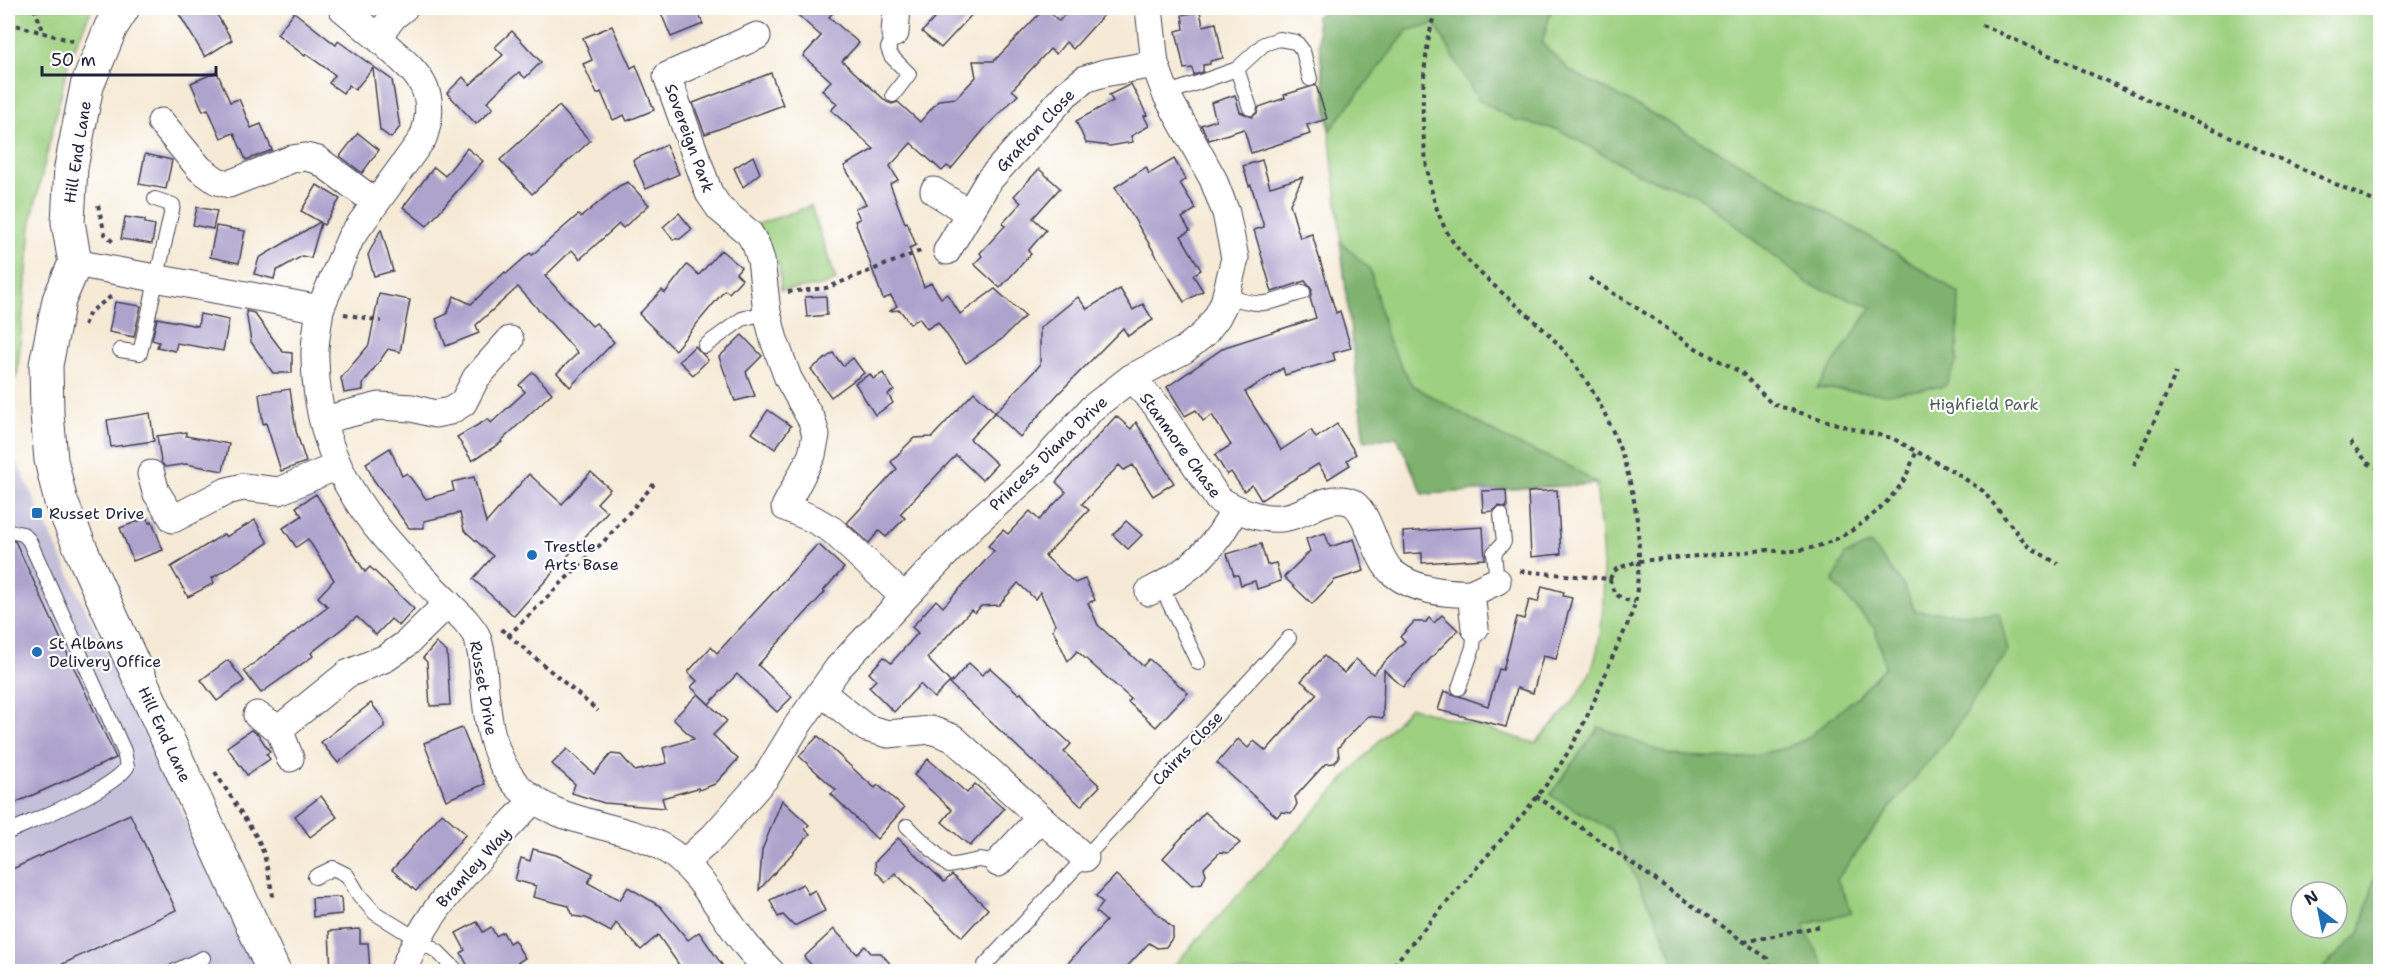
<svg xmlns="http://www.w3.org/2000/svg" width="2388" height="979" font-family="'Shantell Sans',sans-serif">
<rect width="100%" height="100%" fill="#fff"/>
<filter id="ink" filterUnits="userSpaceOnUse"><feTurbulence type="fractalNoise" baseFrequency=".0167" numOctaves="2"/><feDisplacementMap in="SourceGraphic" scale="12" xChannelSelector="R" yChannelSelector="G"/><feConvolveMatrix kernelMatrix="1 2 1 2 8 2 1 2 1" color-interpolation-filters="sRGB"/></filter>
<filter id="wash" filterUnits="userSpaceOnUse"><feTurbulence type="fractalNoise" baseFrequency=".008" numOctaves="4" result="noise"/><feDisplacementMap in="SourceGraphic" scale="24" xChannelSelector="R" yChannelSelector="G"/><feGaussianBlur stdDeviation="1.35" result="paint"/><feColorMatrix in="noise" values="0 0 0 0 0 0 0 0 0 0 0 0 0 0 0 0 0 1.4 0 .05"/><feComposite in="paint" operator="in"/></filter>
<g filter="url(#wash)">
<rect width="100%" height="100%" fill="#f6ead6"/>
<polygon fill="#c5c0da" points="8,442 38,508 257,971 8,971"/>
<g fill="#9dd080" stroke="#60795e" stroke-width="1.5" fill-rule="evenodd">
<polygon points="8,8 92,8 69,60 32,217 17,377 8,380"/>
<path d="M 1334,8 L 2380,8 L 2380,971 L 1168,972 L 1410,707 L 1535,743 C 1555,722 1576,702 1589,675 C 1612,625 1602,539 1596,484 L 1423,494 L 1397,437 L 1364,441 L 1316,16 ZM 2301,892 L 2337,892 L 2337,928 L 2301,928 Z"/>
<polygon points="811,206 836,280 821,286 781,290 779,263 774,263 755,225"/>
</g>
<g fill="#7eb26e" stroke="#506a54" stroke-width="1.5">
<polygon points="1334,8 1552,8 1542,43 1570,71 1642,108 1879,242 1959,293 1957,361 1945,386 1886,394 1817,388 1872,307 1809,284 1697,195 1643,176 1559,130 1515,120 1478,100 1435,24 1408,30 1330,130 1316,16"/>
<polygon points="1340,241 1370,269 1388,341 1412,385 1506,439 1575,469 1597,484 1423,494 1397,437 1364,441"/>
<polygon points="1871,544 1904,586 1915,611 1966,614 1999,613 2008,651 1955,729 1891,807 1837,879 1852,912 1803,925 1827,971 1678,971 1657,920 1611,830 1550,795 1599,727 1670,755 1737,759 1785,748 1806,739 1858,696 1885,666 1875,629 1833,582 1845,555"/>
<polygon points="2380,858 2380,971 2319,971 2360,933"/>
</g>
<g id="blocks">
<g fill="#aea3cd">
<polygon points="190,8 213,8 232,40 205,57 179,14"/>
<polygon points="659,8 696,8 703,24 671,37"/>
<polygon points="790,8 837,8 829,17 859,43 842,61 887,102 892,104 898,102 920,122 939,100 956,98 976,77 973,61 994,61 1045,8 1059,21 1071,8 1110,8 1073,49 1066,42 1056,54 1050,49 1012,90 1018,95 986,127 951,169 947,166 942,171 911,143 890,166 898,180 890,184 905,223 907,222 916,245 909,248 924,287 931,283 941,298 947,294 960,314 995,289 1025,316 1002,339 966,363 938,322 927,329 919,318 910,324 900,310 890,311 897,306 891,296 883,299 855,221 860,219 855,208 866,204 844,166 874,149 831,110 837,104 822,90 831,81 803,56 821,36"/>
<polygon points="944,8 978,8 941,48 922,32"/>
<polygon points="1200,11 1203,26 1216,23 1223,58 1210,61 1210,64 1203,65 1203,72 1194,75 1192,68 1184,69 1176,31 1184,29 1182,15"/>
<polygon points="294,12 336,45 338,41 392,80 400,127 391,138 380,130 373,68 355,90 349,85 343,93 329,83 335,75 306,54 305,56 277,34"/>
<polygon points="612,26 631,68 636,65 654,110 627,121 624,115 613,120 601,92 597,94 583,64 592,60 583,38"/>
<polygon points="512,31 541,62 525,78 519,72 502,87 487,102 493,108 476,124 447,93 463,77 470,85 503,55 495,47"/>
<polygon points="217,72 230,102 239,99 251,128 261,124 272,150 246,160 234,133 221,138 208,109 203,111 191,83"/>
<polygon points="771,73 783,105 705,134 693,103"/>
<polygon points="1131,84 1147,115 1144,116 1149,126 1131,136 1133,142 1110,146 1086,143 1076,121 1113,101 1109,95"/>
<polygon points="1316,85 1327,119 1307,125 1310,134 1251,153 1244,129 1209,140 1201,125 1216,120 1211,103 1235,95 1240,112 1252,117 1257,113 1259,107 1285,98 1284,95"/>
<polygon points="559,106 590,141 532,194 500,160"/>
<polygon points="358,133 379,150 362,173 340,156"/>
<polygon points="666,145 679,174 646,189 633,160"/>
<polygon points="467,148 483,161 427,226 403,207 434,167 445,176"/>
<polygon points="145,154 172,160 166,189 139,184"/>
<polygon points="753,156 760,173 743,187 734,168"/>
<polygon points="1174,159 1186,179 1180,183 1196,209 1182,218 1190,231 1181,236 1201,270 1193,275 1203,291 1184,302 1115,187 1146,167 1149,174"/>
<polygon points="1262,160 1270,187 1303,177 1290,204 1300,238 1312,234 1336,313 1340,311 1351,348 1333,353 1335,360 1319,365 1285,375 1283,368 1245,392 1281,450 1311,430 1316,438 1337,424 1356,454 1347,460 1350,465 1328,479 1318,464 1261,500 1252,485 1244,491 1231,472 1227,475 1215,455 1231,445 1212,415 1203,421 1196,410 1185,416 1167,387 1225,347 1316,318 1310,298 1312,290 1305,281 1272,292 1254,230 1264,227 1251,185 1249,186 1243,166"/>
<polygon points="1039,169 1060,188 1033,218 1046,230 1028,251 1031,254 1000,288 974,264 982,256 980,253 1005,226 1002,224 1021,203 1014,196"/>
<polygon points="628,182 649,205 623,228 619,224 580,259 572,250 545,276 592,326 596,323 614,342 570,387 557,373 578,353 518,287 476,325 479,333 446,346 436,319 447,314 454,296 471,304 505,272 506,274 530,253 532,255 578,215 581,217 619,186"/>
<polygon points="317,185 340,199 324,225 321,223 311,258 302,256 276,271 274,279 254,274 259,258 320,222 301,211"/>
<polygon points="197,207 217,211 213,229 193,225"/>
<polygon points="679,213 692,229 680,239 673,239 663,227"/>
<polygon points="125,217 145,220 145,223 155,225 152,244 121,239"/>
<polygon points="216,226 245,231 239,263 210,257"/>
<polygon points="381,229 393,271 374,276 368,255"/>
<polygon points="721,250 741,267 736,273 742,279 729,293 725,290 675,350 639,314 662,290 665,293 687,265 699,275"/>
<polygon points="1120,289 1133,310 1143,304 1153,320 1128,336 1123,328 1057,395 1020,437 995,413 1040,365 1040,328 1078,297 1087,309"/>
<polygon points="379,294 410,300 400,352 388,349 363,384 363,390 344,393 341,378 369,345"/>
<polygon points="826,296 827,315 807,317 805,297"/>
<polygon points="115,302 141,306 134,337 109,332"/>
<polygon points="246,311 254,313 283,352 292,353 292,373 273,373 251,342"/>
<polygon points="200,314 229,320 223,351 177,343 175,351 157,347 159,342 152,340 157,318 198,326"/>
<polygon points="742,335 762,356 746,372 755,396 735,401 719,357"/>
<polygon points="695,346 708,360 693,375 679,361"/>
<polygon points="833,353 843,366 853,358 864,373 831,397 811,369"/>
<polygon points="533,372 552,393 501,441 502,442 472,461 457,437 488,419 491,423 525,392 519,385"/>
<polygon points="883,373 894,390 888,394 893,403 875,415 855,383 870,374 873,379"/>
<polygon points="290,389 296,431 306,462 281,471 266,423 263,424 259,394"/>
<polygon points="974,392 995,412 970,439 997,464 982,480 956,455 900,514 905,518 886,537 879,531 869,543 847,523 897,469 891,462 903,449 914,438 932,437"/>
<polygon points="768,410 791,426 775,449 752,433"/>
<polygon points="150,413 154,441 111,447 107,420"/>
<polygon points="1116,416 1131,429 1136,422 1174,483 1153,496 1133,465 1124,470 1119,465 1082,504 1089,510 1045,556 1075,583 1085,579 1095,600 1088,603 1098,625 1143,666 1149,659 1188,693 1156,727 1128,702 1131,699 1077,651 1068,661 1053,630 1055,624 1040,592 1035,599 1018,583 999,605 981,606 975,613 971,610 927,658 950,682 934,698 920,684 894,712 869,687 876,680 869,673 884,657 891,663 918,633 912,627 936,600 943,607 994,551 988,546 1003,530 1008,534 1030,511 1039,520 1066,492 1056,482"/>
<polygon points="186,432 186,436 229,444 223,471 186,464 165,467 161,462 157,436"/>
<polygon points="390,448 402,476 407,473 426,499 454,491 452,482 474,477 486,523 529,474 562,504 591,472 610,489 597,503 607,512 514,616 473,579 493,556 464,530 460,513 424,521 424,528 409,528 373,479 366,463"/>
<polygon points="1506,490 1507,508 1499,506 1493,511 1483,512 1482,491"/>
<polygon points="1557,490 1561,554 1531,557 1528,492"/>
<polygon points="316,494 365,572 370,567 414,609 399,626 391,619 376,635 357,617 311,653 313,656 261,693 244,671 328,607 318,597 334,580 308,539 296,547 283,528 302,516 296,507"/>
<polygon points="147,518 149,523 152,521 163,550 133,561 120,528"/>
<polygon points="255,520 268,543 212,578 214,583 188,597 171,567 224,534 226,537"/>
<polygon points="1126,521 1142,535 1128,549 1113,535"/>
<polygon points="1483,527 1485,559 1422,563 1422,553 1404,554 1403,532"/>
<polygon points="1325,533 1330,547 1354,539 1364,571 1335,580 1312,604 1284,577 1310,551 1306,539"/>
<polygon points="8,540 15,541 116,758 8,806"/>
<polygon points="1261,544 1267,565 1276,563 1281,581 1257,589 1255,581 1241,585 1238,575 1234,575 1227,554"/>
<polygon points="819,545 844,568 823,591 825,592 758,665 792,697 777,712 737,674 709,704 691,687 697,681 688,672 711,647 717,653 816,546"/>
<polygon points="1542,586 1564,592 1563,596 1572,598 1556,659 1543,656 1533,693 1517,688 1506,727 1438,710 1444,691 1488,706 1499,669 1503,670 1517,617 1524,619 1529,600 1538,602"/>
<polygon points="1442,615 1458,630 1403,687 1384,670 1383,718 1368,716 1344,741 1338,748 1339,758 1334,763 1325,764 1295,797 1297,804 1292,813 1281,812 1277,817 1217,763 1238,739 1248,748 1254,741 1266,751 1317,694 1301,681 1324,656 1344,673 1356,659 1373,674 1405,641 1400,637 1414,622 1426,622 1429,618 1434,623"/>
<polygon points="436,643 447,652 450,705 430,706 427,662 423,658"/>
<polygon points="228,660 244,681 217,701 201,680"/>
<polygon points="969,663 982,675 990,668 1019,694 1021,693 1041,716 1071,744 1064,752 1100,786 1081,806 950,684"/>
<polygon points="698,694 727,721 713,735 738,759 715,784 699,790 698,788 662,798 665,808 604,803 572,793 575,784 552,764 567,749 594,774 611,754 621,755 635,771 667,763 663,748 694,739 673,719"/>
<polygon points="371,703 384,720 384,727 338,763 321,742"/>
<polygon points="462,728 485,784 446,800 424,743"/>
<polygon points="251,730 258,734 270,752 266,754 270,759 247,775 227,747"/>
<polygon points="818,736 860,775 875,788 878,785 904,808 877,839 831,794 836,790 799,756"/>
<polygon points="928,759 967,793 975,784 1004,809 970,846 942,822 952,810 914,775"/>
<polygon points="321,796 337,817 310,837 295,816"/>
<polygon points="782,800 809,825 805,829 810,834 759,890 762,850"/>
<polygon points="1205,812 1240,843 1228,853 1220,852 1204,868 1206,874 1202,883 1192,885 1163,858"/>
<polygon points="442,813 466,834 416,891 392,870"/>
<polygon points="130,814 176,910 46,972 8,972 8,871"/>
<polygon points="898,838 944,882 952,875 988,909 962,937 895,873 886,882 876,872 875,862"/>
<polygon points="533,849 556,855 593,873 588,883 620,900 628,887 660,906 688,940 699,932 727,972 684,972 658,935 641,950 616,923 611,932 586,918 573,916 569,906 533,897 536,886 515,880 521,858 530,861"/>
<polygon points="1116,875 1173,928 1173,937 1166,947 1157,948 1149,943 1122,972 1060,972 1106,921 1096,912 1103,903 1096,896"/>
<polygon points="803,884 808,894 815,890 825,911 794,926 783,915 778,917 770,900"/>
<polygon points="341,897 342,914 313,917 312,898"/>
<polygon points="477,922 483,932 491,927 496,936 503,932 509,943 514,940 525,958 514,965 519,972 471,972 461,953 465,950 456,933"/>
<polygon points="360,929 360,943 368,943 370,972 331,972 329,931"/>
<polygon points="834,929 857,954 865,946 871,953 881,953 897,972 818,972 804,957"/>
</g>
</g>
</g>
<g filter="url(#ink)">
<use href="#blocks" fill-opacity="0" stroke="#424052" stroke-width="1.5"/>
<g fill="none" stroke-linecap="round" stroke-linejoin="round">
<g stroke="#424052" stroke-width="16">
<g id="service">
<polyline points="1237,69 1250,108"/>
<polyline points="1166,94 1237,69 1264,44 1279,39 1296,42 1303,51 1310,79"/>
<polyline points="893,95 909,74 891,56 888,48 895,33"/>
<path d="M 1226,296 C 1263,308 1267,304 1303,292"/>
<polyline points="705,346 742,319 767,312"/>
<polyline points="120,350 140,353 173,205 155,199"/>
<path d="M 8,531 L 23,534 L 29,540 L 124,751 L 127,767 C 112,790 36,819 8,832"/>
<polyline points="1497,581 1494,553 1504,542 1501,515"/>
<polyline points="1161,586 1198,663"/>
<polyline points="1459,688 1473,647 1475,628"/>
<polyline points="907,826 949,866 979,860 998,863"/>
<polyline points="315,877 333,868 347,875 359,895 375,913 438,952 458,972"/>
<polyline points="985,965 1289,638"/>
<polyline points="173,972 203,958"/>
</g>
</g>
<g stroke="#424052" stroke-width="29">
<g id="minor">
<polyline points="342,8 377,37"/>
<polyline points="895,33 897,8"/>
<polyline points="757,36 667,76 709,193 720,209 749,233 756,245 761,260 767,312 774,340 788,378 812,421 816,435 812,455 785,507 813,519 832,530 904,597"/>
<polyline points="161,122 200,169 217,181 229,184 292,159 305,157 318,160 375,202"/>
<polyline points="934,191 969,213"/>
<polyline points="947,251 989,180 1066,94 1085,79 1104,73 1155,64"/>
<path d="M 75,263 L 320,309 C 318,326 314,343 315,359 C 317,481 385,541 465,620 C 469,625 473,630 476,635 C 482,649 483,665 484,680 C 487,716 491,754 515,783 C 554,827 617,821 664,848 C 700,869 720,913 746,945 C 753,954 762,963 771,972"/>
<path d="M 320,309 L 351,237 L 423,138 C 442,86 412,70 377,37 L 394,16 L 404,8"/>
<path d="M 1131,378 L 1156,405 L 1218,499 C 1237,511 1265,522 1287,517 C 1308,513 1326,495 1348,501 C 1370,507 1374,558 1393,573 C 1414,590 1446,594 1471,593 L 1475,628"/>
<polyline points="323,420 379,406 412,408 435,414 450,411 463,403 476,378 510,340"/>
<polyline points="151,474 156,492 173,519 227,491 243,487 279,491 337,466"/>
<path d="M 1149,592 C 1186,574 1217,548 1234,510"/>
<polyline points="1471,593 1497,581"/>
<polyline points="821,692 866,728 888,734 931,730 953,738 1085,858"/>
<polyline points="257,715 279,729 290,758"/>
<polyline points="279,729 347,674 386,658 406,644 448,603"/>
<polyline points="685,862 713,837 766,777 797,726 838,668 973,525 1042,464 1092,408 1131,378 1184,350 1204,334 1217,317 1224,303 1235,258 1226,213 1213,179 1166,94 1155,64 1149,8"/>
<polyline points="998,863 1040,818"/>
<path d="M 403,972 C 426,906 487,851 534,799"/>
</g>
</g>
<g stroke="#424052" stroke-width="35">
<polyline id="tertiary" points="123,8 111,27 87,86 71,167 68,222 75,263 59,300 46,365 47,413 51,460 61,502 86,561 274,972"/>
</g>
<g stroke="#424052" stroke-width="4" stroke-dasharray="4.5 4.5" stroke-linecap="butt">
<polyline points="34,8 43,30"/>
<polyline points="8,23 76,42"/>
<polyline points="1982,25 2380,204"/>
<polyline points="98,205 105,234 115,244"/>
<polyline points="1589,278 1648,315 1690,345 1742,373 1772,404 1853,429 1892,438 1956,473 1983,491 2028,546 2058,564"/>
<polyline points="788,292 826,288 923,250"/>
<polyline points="344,314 381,321"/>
<polyline points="84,325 90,312 113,295"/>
<polyline points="2350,442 2369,464 2380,469"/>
<polyline points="2134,465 2176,373"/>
<path d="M 1520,571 L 1610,579 C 1612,595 1620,599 1635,602"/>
<path d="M 1610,579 L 1613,572 L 1618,568 L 1639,561 L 1767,550 C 1820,558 1868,527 1900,486 C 1907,477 1911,463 1916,453"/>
<polyline points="501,629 598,711"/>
<polyline points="508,636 607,538 654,484"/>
<polyline points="215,772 258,839 264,854 274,900"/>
<polyline points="1536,796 1767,958 1773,972"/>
<polyline points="2377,842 2380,841"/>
<polyline points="1744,942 1821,926"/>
<path d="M 1388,972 C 1414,940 1441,909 1468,878 C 1499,841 1533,806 1560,765 C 1581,733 1597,696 1611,660 C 1619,642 1630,622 1635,603 C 1637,594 1637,584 1638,575 C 1645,494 1612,404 1557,343 C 1525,308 1481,281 1453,242 C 1415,187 1417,69 1436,8"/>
</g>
<use href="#service" stroke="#fff" stroke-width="14"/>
<use href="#minor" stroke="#fff" stroke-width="27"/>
<use href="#tertiary" stroke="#fff" stroke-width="33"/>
</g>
</g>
<g fill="#1f6fb2" stroke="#fff" stroke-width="2">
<rect x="31" y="507" width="12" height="12" rx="3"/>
<circle cx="532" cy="555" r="6"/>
<circle cx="37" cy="652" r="6"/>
</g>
<g text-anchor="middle" stroke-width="4.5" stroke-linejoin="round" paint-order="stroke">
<g font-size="16" fill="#22223b" stroke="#fff">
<text transform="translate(1035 130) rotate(-47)" y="6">Grafton Close</text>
<text transform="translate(690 138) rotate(70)" y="6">Sovereign Park</text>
<text transform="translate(77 152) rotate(-81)" y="6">Hill End Lane</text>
<text transform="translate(1181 445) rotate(54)" y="6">Stanmore Chase</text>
<text transform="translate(1048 453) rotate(-44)" y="6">Princess Diana Drive</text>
<text transform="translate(484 688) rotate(80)" y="6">Russet Drive</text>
<text transform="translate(165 734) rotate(65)" y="6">Hill End Lane</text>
<text transform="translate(1187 748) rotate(-47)" y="6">Cairns Close</text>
<text transform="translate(473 867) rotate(-48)" y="6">Bramley Way</text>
</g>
<g font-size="16" fill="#4d5f53" stroke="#fff">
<text x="1984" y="410">Highfield Park</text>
</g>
<g font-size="16" fill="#22223b" stroke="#fff" text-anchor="start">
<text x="49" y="519">Russet Drive</text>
<text x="544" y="552">Trestle<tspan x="544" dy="18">Arts Base</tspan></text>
<text x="49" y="649">St Albans<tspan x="49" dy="18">Delivery Office</tspan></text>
</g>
</g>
<rect width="2388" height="979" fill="none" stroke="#fff" stroke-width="30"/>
<g transform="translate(2319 910) rotate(328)"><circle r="28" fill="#ffffff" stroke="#a7a7b1" stroke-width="1.5"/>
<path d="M0-4.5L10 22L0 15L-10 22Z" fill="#1f6fb2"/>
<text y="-9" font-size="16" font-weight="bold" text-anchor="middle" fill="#22223b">N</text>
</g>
<path d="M42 66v9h174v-9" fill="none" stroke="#22223b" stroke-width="3"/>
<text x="51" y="66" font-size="18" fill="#22223b" stroke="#ffffff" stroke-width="4.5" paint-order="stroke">50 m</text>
</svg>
